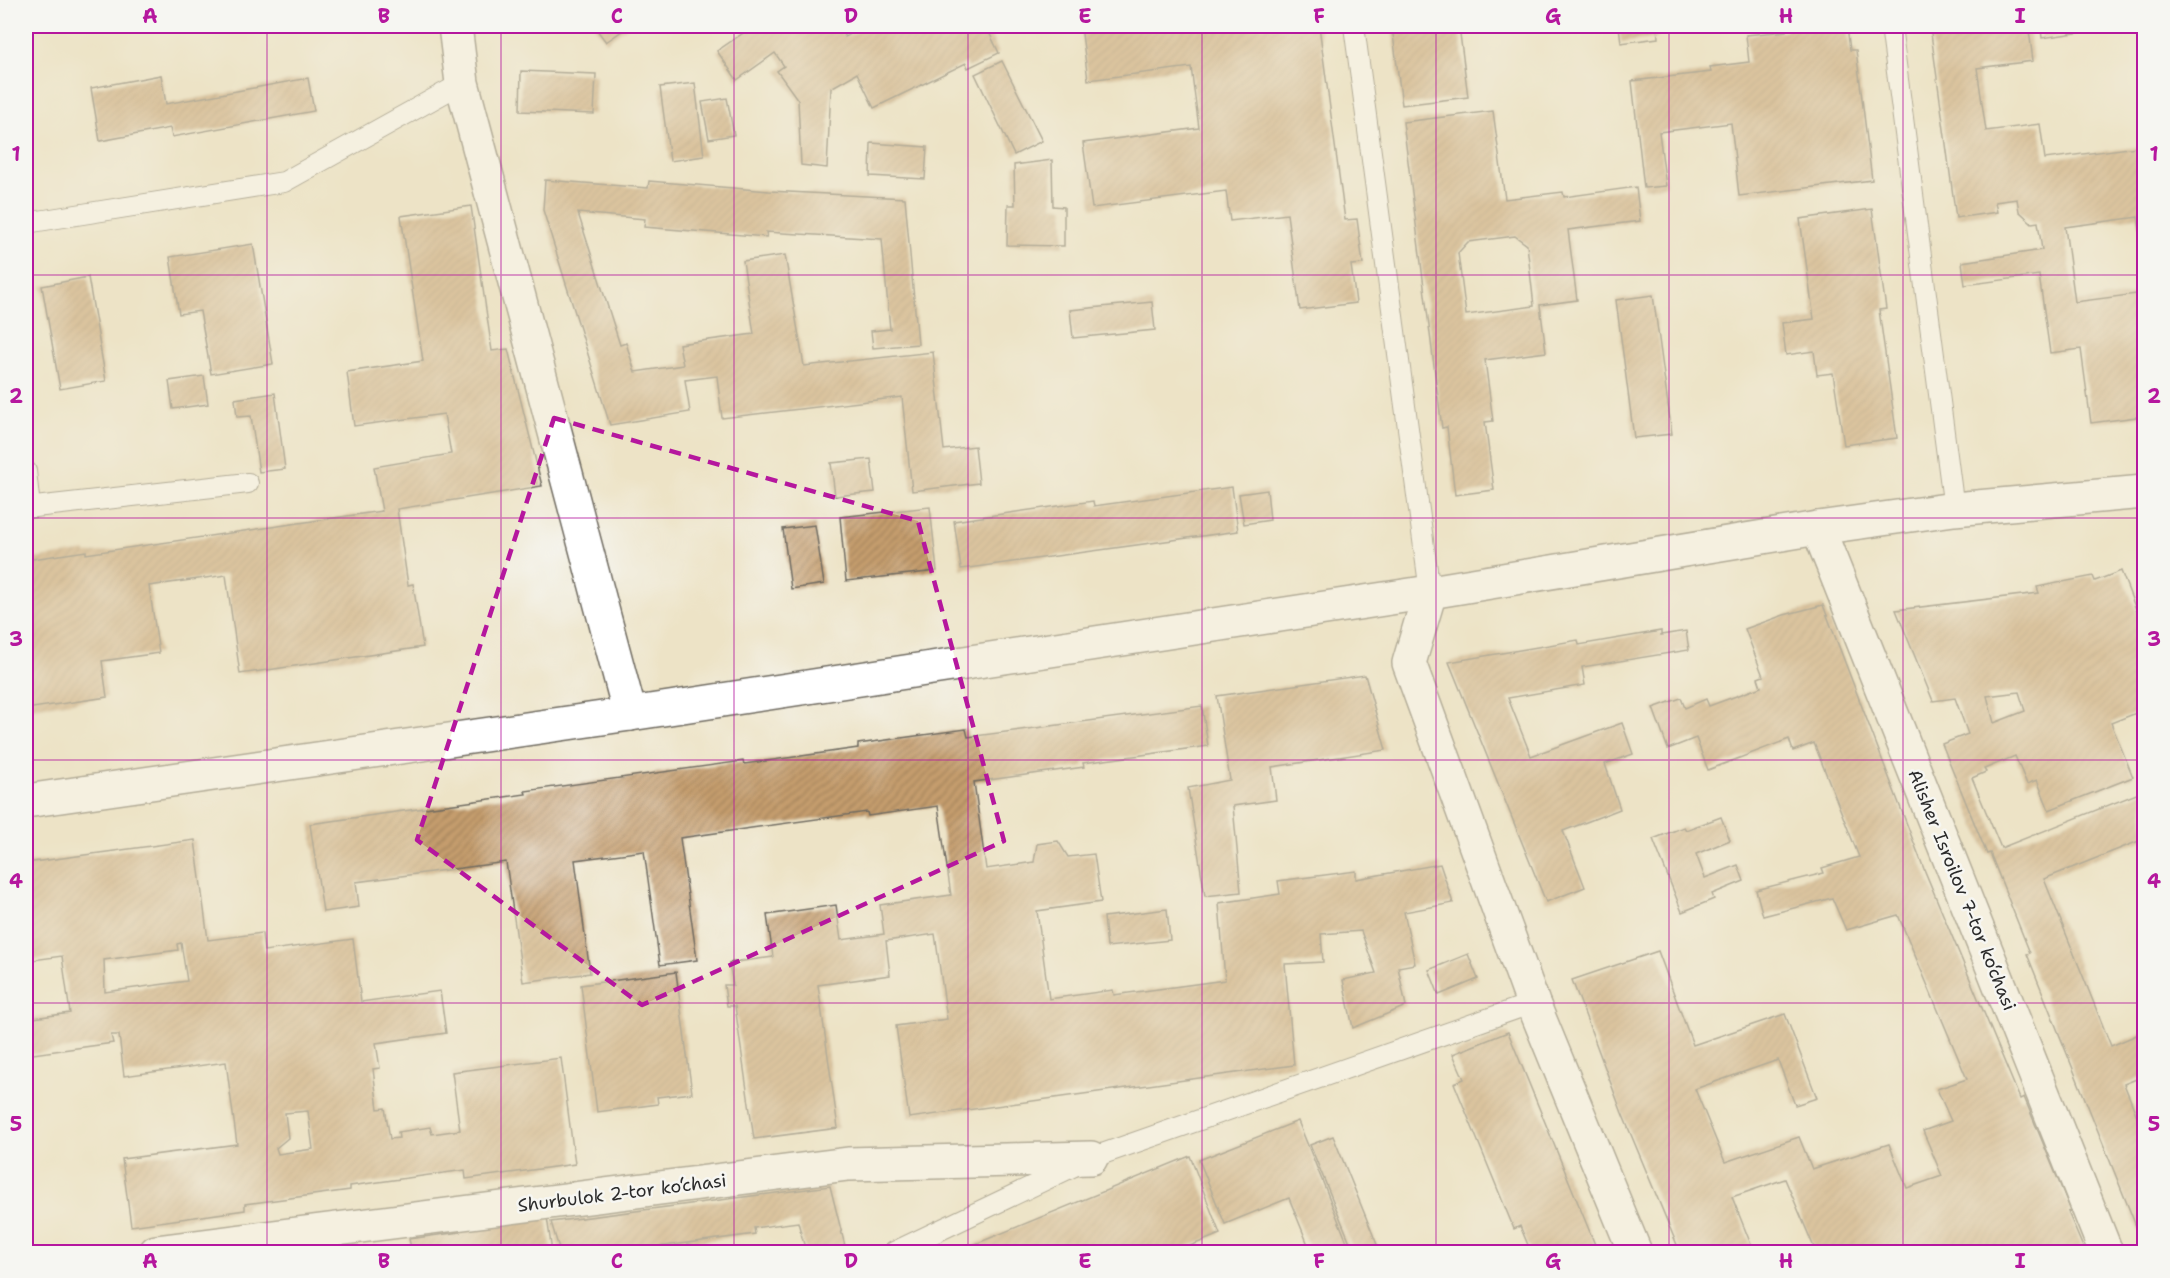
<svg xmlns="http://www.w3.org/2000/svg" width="2170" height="1278" font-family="'Shantell Sans',sans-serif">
<defs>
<pattern id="building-hatch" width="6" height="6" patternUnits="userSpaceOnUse" patternTransform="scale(1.5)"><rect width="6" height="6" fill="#c59d6d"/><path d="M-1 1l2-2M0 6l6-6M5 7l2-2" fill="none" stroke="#a0805a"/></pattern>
</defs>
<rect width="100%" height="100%" fill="#f6f6f2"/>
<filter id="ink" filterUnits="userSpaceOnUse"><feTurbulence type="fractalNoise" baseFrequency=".0167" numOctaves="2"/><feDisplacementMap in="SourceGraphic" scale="12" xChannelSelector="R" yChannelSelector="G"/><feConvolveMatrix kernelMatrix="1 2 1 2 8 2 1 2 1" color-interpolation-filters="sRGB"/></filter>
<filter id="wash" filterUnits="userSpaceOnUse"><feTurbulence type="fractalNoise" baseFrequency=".008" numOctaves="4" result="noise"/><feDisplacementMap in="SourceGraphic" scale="24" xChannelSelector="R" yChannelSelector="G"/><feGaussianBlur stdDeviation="1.35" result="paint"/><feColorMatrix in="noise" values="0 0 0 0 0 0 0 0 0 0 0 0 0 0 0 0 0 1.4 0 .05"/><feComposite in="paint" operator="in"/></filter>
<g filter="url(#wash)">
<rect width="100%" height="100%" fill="#ede3c6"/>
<g id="blocks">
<g fill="url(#building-hatch)" fill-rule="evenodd">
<polygon points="491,26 505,26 495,31"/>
<polygon points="594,26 629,26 606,42"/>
<polygon points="747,26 837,26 845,37 868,26 986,26 999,53 968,68 966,63 874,108 857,73 831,88 827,168 801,165 798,100 777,71 784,66 775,53 737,80 717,51 749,29"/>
<polygon points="1081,26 1319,26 1345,220 1357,219 1363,264 1351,265 1356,303 1300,310 1287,214 1230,221 1226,191 1092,208 1083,143 1199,128 1191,67 1088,80"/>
<polygon points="1392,26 1459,26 1468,97 1402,105"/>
<polygon points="1619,26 1657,26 1658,38 1621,43"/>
<polygon points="1785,26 1847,26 1850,50 1856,50 1872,180 1739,196 1731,123 1659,132 1666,186 1644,188 1632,81 1711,72 1710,67 1749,62 1746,35 1786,31"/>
<polygon points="1930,26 2081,26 2082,32 2042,38 2041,29 2029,30 2033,61 1977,68 1986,131 2040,124 2045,159 2144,146 2144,253 2138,217 2065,227 2075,302 2144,293 2144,416 2091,423 2081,349 2050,353 2039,275 1965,285 1962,262 2042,250 2038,222 2032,223 2019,211 2017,199 1995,202 1997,212 1956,218"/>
<polygon points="1002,61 1042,141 1014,155 975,74"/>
<polygon points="521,71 596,74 594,114 520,111"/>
<polygon points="161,75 166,104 308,78 314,111 172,137 170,128 100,141 91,88"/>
<polygon points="695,83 704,156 670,161 660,87"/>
<polygon points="727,98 734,135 709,139 702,102"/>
<path d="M 1493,111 L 1505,199 L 1563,192 L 1564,197 L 1636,187 L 1640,221 L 1568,230 L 1577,300 L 1540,305 L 1546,352 L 1485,360 L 1493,421 L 1485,422 L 1494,490 L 1455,495 L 1447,427 L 1442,428 L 1403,122 ZM 1515,236 L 1527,245 L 1534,306 L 1466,315 L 1458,253 L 1468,242 Z"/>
<polygon points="871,143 927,147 925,179 870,176"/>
<polygon points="1052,160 1053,206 1064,207 1064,246 1007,245 1008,205 1015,205 1014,165"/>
<polygon points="545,180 648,188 649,181 769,191 905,198 918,344 873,348 871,331 890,329 882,239 766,232 767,237 644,227 645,219 578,213 620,345 626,343 635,372 683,365 679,344 754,334 743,261 785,255 804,366 933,352 944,450 975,446 979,483 912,491 902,397 722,418 717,376 685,380 690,412 610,425 543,210"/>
<polygon points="471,206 492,351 508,349 542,486 397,509 408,585 413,584 423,647 240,674 226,575 149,586 159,653 102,661 107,697 26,709 26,560 86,551 86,554 382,511 374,467 451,454 444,414 354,426 347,372 423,361 401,216"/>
<polygon points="1872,209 1886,309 1879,310 1897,438 1844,445 1833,373 1817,375 1814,351 1786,355 1782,323 1814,319 1800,219"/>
<polygon points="253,244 273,364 211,374 200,311 179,314 170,257"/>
<polygon points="88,277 106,381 60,389 42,286"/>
<polygon points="1653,295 1672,434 1634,438 1616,300"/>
<polygon points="1152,302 1155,330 1073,338 1070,310"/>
<polygon points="204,376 208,404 173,409 169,381"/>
<polygon points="275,393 285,469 259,472 251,416 237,417 235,399"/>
<polygon points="871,459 875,492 835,496 831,463"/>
<polygon points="1232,487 1238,531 961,569 954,521 1093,501 1094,506"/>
<polygon points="1267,490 1270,520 1244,524 1239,494"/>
<polygon points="930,507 937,571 846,581 840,517"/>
<polygon points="815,525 824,584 791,589 783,529"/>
<path d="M 2121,571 L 2139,617 L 2144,615 L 2144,710 L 2111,723 L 2133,777 L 2049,810 L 2037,780 L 2027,784 L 2015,756 L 1984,769 L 1986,772 L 1972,778 L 2001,848 L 2144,791 L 2144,839 L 2044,879 L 2111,1046 L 2144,1032 L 2144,1076 L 2124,1084 L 2144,1134 L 2144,1246 L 2027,954 L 2030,953 L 1990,853 L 1987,854 L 1942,744 L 1968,734 L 1955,698 L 1933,701 L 1896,610 L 2039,593 L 2037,587 L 2093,576 L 2095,581 ZM 2019,692 L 2025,711 L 1994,723 L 1987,696 Z"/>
<polygon points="1823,605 1924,869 2020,1099 2024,1097 2071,1211 2068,1212 2085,1252 1816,1252 1785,1179 1732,1197 1754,1252 1680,1252 1622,1113 1572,980 1658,951 1693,1045 1785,1014 1817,1098 1795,1105 1778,1060 1695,1089 1725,1162 1799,1137 1812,1169 1889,1144 1907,1188 1942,1176 1923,1131 1951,1121 1937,1089 1967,1079 1898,915 1846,930 1832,898 1763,916 1756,890 1824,873 1822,868 1859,857 1814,743 1793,751 1789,739 1708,770 1696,738 1668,749 1653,708 1681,698 1685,708 1706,699 1709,706 1761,687 1758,678 1763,676 1745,629 1784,615"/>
<polygon points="1661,631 1661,635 1686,631 1689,650 1582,667 1585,685 1508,698 1531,756 1622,723 1633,754 1605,764 1620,809 1563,831 1585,887 1546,902 1449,662 1578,640 1579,645"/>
<polygon points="1365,675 1386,750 1272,767 1276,800 1233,806 1241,892 1205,896 1188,788 1230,780 1217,696"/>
<polygon points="1202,706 1208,746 1083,763 1084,767 974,782 986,869 1034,862 1037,844 1058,841 1068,857 1094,854 1101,902 1037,911 1049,999 1113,990 1114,995 1225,980 1219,903 1280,894 1278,881 1356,871 1356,879 1440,864 1453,903 1404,912 1415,964 1398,967 1406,1006 1353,1028 1343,980 1376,973 1361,931 1321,934 1323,962 1285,964 1294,1065 909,1118 896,1026 947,1019 935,934 886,941 890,975 818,985 838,1128 754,1139 735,1006 727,1006 724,985 733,985 729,963 773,957 767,915 836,905 841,940 884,934 880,905 951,895 938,806 868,816 867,812 680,838 697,960 660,965 644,851 575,860 590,973 523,982 506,862 356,882 359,907 323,912 310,824 526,794 525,791 743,761 744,764 858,748 858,744 966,729 968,737"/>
<polygon points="1721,817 1730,840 1696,854 1705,878 1738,865 1744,881 1712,894 1714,899 1682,912 1653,839 1684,827 1686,830"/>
<path d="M 195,840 L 208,940 L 262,933 L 264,951 L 353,939 L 361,1002 L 440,991 L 446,1033 L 376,1043 L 380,1068 L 373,1069 L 378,1109 L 385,1108 L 390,1139 L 399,1138 L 398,1132 L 430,1127 L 432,1134 L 460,1130 L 452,1072 L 561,1058 L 575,1164 L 466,1179 L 465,1170 L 350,1186 L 350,1190 L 245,1204 L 245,1210 L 131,1226 L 122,1159 L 237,1144 L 226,1062 L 124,1076 L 119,1035 L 111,1035 L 113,1043 L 26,1055 L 26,1019 L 70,1013 L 62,956 L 26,961 L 26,863 ZM 181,943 L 187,981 L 105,992 L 104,960 L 178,950 L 177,944 ZM 308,1111 L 313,1149 L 278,1154 L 276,1148 L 288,1138 L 285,1113 Z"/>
<polygon points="1167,909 1170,940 1107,947 1104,917"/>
<polygon points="1468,954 1478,979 1439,995 1429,970"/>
<polygon points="676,972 692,1093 657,1097 658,1104 597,1112 581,985"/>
<polygon points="1508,1032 1578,1203 1598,1252 1531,1252 1520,1226 1514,1229 1454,1083 1464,1079 1453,1054"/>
<polygon points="1298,1121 1324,1185 1351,1252 1311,1252 1289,1198 1225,1224 1199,1160"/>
<polygon points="1333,1136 1380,1252 1354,1252 1310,1145"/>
<polygon points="1190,1156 1220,1234 1175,1252 956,1252"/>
<polygon points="830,1186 846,1250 838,1252 806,1252 798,1222 754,1228 755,1234 619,1252 560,1252 551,1222"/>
<polygon points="547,1217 552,1252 412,1252 409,1239 460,1232 460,1229"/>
</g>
</g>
</g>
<g filter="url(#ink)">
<use href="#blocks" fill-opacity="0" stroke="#6f6b61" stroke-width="1.5"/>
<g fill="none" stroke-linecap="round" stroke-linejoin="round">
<g stroke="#6f6b61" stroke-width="22">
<g id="lane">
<polyline points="1354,26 1430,592"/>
<polyline points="1891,26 1954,509"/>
<polyline points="26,223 284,182 462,83"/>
<polyline points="26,471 30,507"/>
<polyline points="26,508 248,483"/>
<polyline points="894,1252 1091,1158 1533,1003"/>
</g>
</g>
<g stroke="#6f6b61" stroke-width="36">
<g id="street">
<polyline points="455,26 462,83 630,714"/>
<polyline points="1818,528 2106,1252"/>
<polyline points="1430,592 1409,663 1533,1003 1635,1252"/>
<polyline points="26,801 630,714 1430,592 1818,528 1954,509 2144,492"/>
<polyline points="156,1252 848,1164 1091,1158"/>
</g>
</g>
<use href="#lane" stroke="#fff" stroke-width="20"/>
<use href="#street" stroke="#fff" stroke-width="33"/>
</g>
</g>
<path d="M0 0H2170V1278H0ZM 554,418 L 918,521 L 1004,841 L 642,1005 L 417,840 Z" fill="#ede3c6" fill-opacity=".55" fill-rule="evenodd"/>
<path fill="none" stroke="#b5179e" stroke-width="4.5" stroke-dasharray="12 8" stroke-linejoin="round" d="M 554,418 L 918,521 L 1004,841 L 642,1005 L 417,840 Z"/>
<path fill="none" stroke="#b5179e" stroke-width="1.5" stroke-opacity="0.55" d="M 267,26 L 267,1252M 501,26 L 501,1252M 734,26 L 734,1252M 968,26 L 968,1252M 1202,26 L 1202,1252M 1436,26 L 1436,1252M 1669,26 L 1669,1252M 1903,26 L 1903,1252M 26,275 L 2144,275M 26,518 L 2144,518M 26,760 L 2144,760M 26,1003 L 2144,1003"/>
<g text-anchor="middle" stroke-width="5" stroke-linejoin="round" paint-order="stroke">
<g font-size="18" fill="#2b2b2b" stroke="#f6f6f2">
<text transform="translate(1962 890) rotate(68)" y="6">Alisher Isroilov 7-tor ko‘chasi</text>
<text transform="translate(622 1193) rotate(-7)" y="6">Shurbulok 2-tor ko‘chasi</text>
</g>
</g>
<rect width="2170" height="1278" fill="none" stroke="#f6f6f2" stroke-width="66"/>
<rect x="33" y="33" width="2104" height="1212" fill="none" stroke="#b5179e" stroke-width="2"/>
<g font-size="20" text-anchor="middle" font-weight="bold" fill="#b5179e">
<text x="150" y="23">A</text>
<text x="384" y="23">B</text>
<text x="617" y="23">C</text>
<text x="851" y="23">D</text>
<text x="1085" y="23">E</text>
<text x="1319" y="23">F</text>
<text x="1553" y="23">G</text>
<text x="1786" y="23">H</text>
<text x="2020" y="23">I</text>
<text x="16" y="161">1</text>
<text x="2154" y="161">1</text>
<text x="16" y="403">2</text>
<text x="2154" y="403">2</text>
<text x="16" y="646">3</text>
<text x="2154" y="646">3</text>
<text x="16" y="888">4</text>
<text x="2154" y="888">4</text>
<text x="16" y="1131">5</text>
<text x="2154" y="1131">5</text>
<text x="150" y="1268">A</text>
<text x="384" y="1268">B</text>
<text x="617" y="1268">C</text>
<text x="851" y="1268">D</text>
<text x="1085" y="1268">E</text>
<text x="1319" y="1268">F</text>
<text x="1553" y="1268">G</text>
<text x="1786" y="1268">H</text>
<text x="2020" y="1268">I</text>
</g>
</svg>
